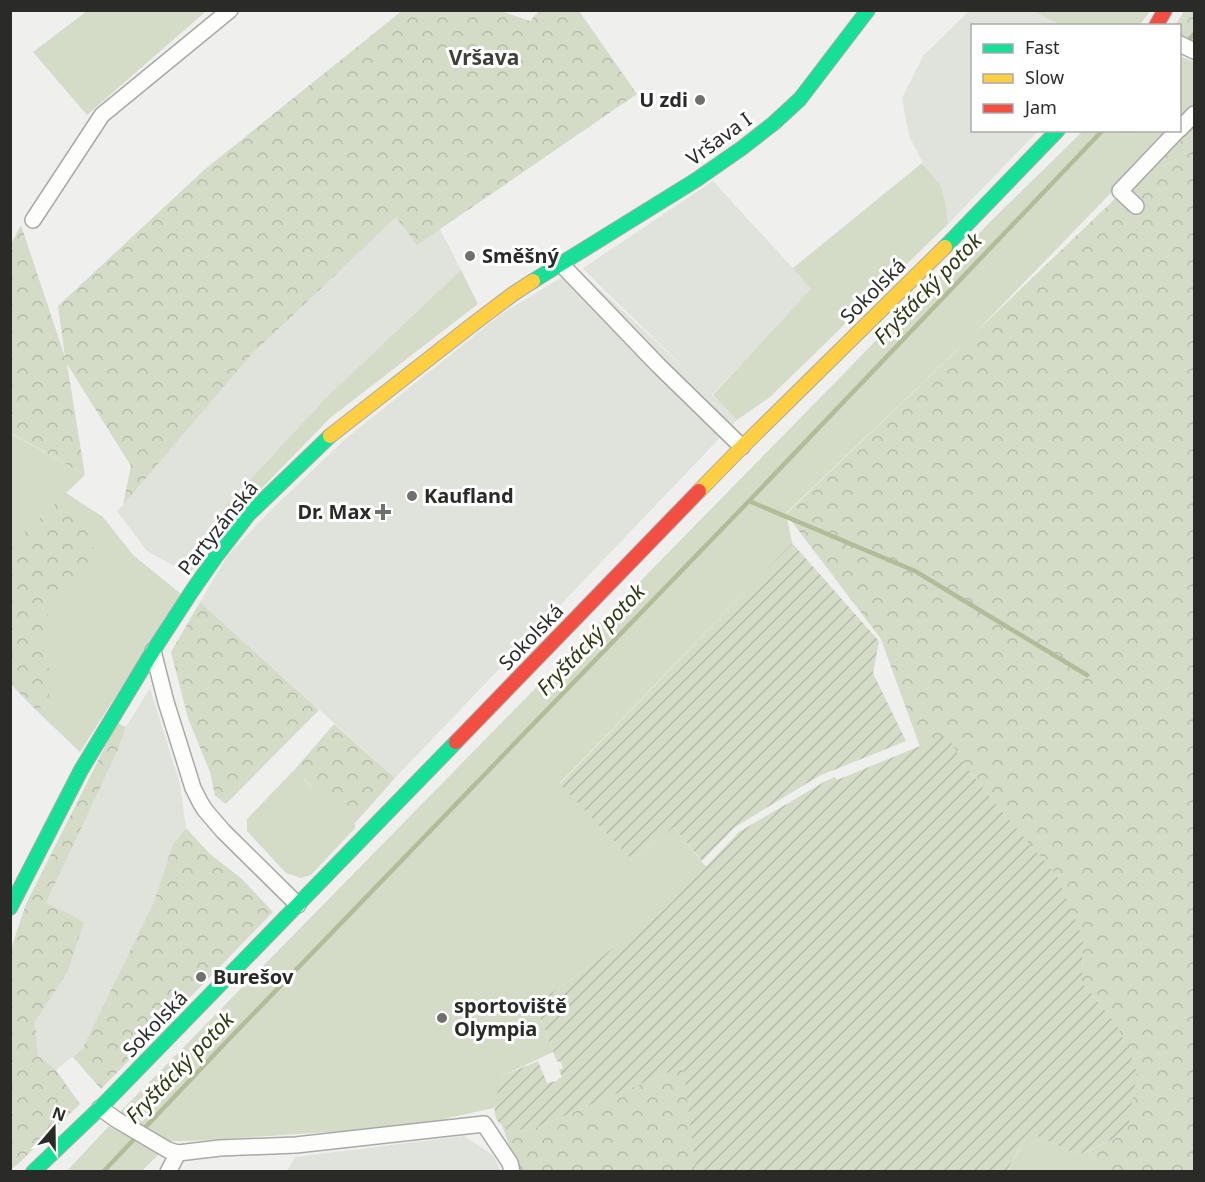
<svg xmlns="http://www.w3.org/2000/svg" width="1205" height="1182" font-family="'Noto Sans',sans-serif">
<defs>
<pattern id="forest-crowns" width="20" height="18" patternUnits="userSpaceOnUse" patternTransform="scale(1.5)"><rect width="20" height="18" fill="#d4dbc7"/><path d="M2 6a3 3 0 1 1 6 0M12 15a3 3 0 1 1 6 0" fill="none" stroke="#b6bcab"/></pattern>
<pattern id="garden-furrows" width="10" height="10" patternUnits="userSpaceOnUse" patternTransform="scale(1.5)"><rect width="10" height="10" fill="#d4dbc7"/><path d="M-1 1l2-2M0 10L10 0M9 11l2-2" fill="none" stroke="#b6bcab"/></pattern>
</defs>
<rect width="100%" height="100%" fill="#eff0ed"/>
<g fill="#e0e3dc">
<polygon points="969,11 1034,11 1060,25 972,26 972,130 1038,131 948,224 945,201 940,184 924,165 909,136 902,98 923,56"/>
<polygon points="713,181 812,289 712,395 738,419 395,778 200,602 228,555 271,510 344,440 500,315 577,268 692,375 595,281 583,268"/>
<polygon points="396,216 440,229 464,276 317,407 182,570 147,551 117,511 123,505 251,355"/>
<polygon points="150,688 180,784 186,828 173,844 154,902 82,1049 56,1070 38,1056 35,1022 67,973 68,913 46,903 118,750 126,727"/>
<polygon points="464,1136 494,1156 500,1171 287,1171 295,1157"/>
</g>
<g fill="#d4dbc7">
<polygon points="204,10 205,12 87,115 33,52 87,11"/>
<polygon points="1034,11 1150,11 1139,26 1060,25"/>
<polygon points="1180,56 1194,62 1194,106 1180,122"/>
<polygon points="1083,131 1171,131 978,330 786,513 792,543 560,783 632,860 674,827 706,867 667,907 572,979 535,1004 553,1052 502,1076 494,1108 452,1117 419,1126 192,1141 170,1141 120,1112 861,356 990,222"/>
<polygon points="922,163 940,184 945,201 948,224 770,397 737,420 713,395 811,289 793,268"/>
<polygon points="461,270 478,304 330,418 231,520 189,574 182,570 225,507 323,401"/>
<polygon points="10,433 85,475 66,493 103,517 133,555 181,594 80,752 37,711 11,684"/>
<polygon points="295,769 312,788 355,823 355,828 311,875 301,878 286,873 247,831 247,819"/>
<polygon points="109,1126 159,1154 142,1171 67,1171"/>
<polygon points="1029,1132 1078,1155 1088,1151 1109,1171 1007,1172"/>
</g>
<g fill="url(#forest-crowns)">
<polygon points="403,10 501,11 530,21 539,11 579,11 637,94 417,245 396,217 251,355 123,505 131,466 67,364 85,475 11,433 11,244 21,225 65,357 58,306 204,170"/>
<polygon points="1184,11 1194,11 1194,45 1180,38 1180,26 1175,26"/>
<polygon points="1194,123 1194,1171 1109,1171 1088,1151 1127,1133 1118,1027 1082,982 1083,939 1005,815 963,763 947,736 920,747 881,639 786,514"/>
<polygon points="60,499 88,518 96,564 68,588 48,612 47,659 51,684 48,700 37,711 11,684 11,546"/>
<polygon points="200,602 319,710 226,804 215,796 210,772 188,718 171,652"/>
<polygon points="117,723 126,727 118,750 46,903 68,913 84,923 67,973 35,1022 38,1056 56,1070 80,1104 18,1164 11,1169 11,949 26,904"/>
<polygon points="334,724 395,778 355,823 316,792 295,769"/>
<polygon points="186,828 210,854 242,879 273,912 101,1089 73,1057 82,1049 154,902 173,844"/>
<polygon points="683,1066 697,1171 518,1171 502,1125 528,1131"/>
</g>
<g fill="url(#garden-furrows)">
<polygon points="792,543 879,641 873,673 906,741 819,776 735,827 702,861 674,827 632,860 560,784"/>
<path d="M 947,735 L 963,763 L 1005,815 L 1057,876 L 1083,939 L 1082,982 L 1118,1027 L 1137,1072 L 1127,1133 L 1078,1155 L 1029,1132 L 1007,1171 L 696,1171 L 683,1066 L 528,1131 C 521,1129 511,1129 504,1126 C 486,1119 499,1089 502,1076 L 538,1061 L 547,1083 L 557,1081 L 558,1079 L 562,1077 L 559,1070 L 563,1068 L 560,1061 L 557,1062 L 535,1004 L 572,979 L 667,907 L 739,832 L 824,782 L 835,777 L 837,780 Z"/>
</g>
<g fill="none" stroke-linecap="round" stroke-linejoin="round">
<g stroke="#b2bd98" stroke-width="4.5">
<polyline points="1186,43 1194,34"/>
<polyline points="749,501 915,571 1087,675"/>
<polyline points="103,1172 230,1038 749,501 1103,130"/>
</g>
<g stroke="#a9aaa7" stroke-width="18">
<g id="street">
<polyline points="1180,44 1194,51"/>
<polyline points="1180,129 1194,114"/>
<polyline points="1136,206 1120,191 1178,130"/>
<polyline points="33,220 102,115 230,10"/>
<polyline points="562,265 658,365 742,447"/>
<polyline points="153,651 166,702 178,740 193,788 200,802 205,810 223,831 298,905"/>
<polyline points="100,1108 117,1120 168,1150 178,1153 220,1148 296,1145 484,1124 510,1163 512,1172"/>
<polyline points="168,1172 178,1153"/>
</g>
</g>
<g stroke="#a9aaa7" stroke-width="16">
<g id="fast">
<polyline points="945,247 1058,130"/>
<polyline points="533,281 696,180 742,148 774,123 800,99 868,10"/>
<polyline points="10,908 81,770 153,651 192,591 217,555 248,515 330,436"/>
<polyline points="33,1172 100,1108 456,742"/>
</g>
</g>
<g stroke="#a9aaa7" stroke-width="16">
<g id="slow">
<polyline points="330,436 472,325 513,294 533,281"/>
<polyline points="699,491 742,447 945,247"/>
</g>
</g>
<g stroke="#a9aaa7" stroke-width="16">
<g id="jam">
<polyline points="1156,26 1165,10"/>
<polyline points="456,742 699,491"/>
</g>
</g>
<use href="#street" stroke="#fdfdfc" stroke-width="15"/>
<use href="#fast" stroke="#16e098" stroke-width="14"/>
<use href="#slow" stroke="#ffcf43" stroke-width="14"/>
<use href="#jam" stroke="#f24e42" stroke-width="14"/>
</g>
<g fill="#6f6f6e" stroke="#fff" stroke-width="2">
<circle cx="700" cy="100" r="6"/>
<circle cx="470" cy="256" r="6"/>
<circle cx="412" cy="496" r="6"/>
<path d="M380 503h6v6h6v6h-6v6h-6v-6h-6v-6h6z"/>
<circle cx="201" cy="977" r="6"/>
<circle cx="442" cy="1018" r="6"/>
</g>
<g text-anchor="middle" stroke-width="6" stroke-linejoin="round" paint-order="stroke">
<g font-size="20" font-weight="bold" fill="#2a2a29" stroke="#fff" text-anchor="start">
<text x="688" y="107" text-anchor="end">U zdi</text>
<text x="482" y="263">Směšný</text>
<text x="424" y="503">Kaufland</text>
<text x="371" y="519" text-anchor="end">Dr. Max</text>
<text x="213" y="984">Burešov</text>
<text x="454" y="1013">sportoviště<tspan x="454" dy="23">Olympia</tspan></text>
</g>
<g font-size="20" fill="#2a2a29" stroke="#fff">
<text transform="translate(719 139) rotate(-36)" y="7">Vršava I</text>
<text transform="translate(873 291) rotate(-45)" y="7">Sokolská</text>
<text transform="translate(218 528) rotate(-51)" y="7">Partyzánská</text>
<text transform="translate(531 637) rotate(-46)" y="7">Sokolská</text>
<text transform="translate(155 1024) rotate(-46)" y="7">Sokolská</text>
</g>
<g font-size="21" font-weight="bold" fill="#3d3f3b" stroke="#fff">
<text x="484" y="65">Vršava</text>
</g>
<g font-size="21" font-style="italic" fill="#2e3810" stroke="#fff">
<text transform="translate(928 289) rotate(-46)" y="7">Fryštácký potok</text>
<text transform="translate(591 640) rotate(-46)" y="7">Fryštácký potok</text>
<text transform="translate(180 1068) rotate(-46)" y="7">Fryštácký potok</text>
</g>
</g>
<rect width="1205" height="1182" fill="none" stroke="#2a2a29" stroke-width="24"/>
<rect x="971" y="24" width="210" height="108" fill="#ffffff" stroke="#aaaaa9" stroke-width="1.5"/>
<rect x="983" y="44" width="30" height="9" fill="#16e098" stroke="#aaaaa9" stroke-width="1.5"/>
<text x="1025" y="54" font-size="18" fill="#2a2a29">Fast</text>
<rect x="983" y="74" width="30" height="9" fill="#ffcf43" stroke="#aaaaa9" stroke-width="1.5"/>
<text x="1025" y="84" font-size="18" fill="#2a2a29">Slow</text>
<rect x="983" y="104" width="30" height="9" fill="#f24e42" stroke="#aaaaa9" stroke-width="1.5"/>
<text x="1025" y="114" font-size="18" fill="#2a2a29">Jam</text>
<g transform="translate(54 1128) rotate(20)" stroke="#ffffff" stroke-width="4.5" paint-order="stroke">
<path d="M0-4.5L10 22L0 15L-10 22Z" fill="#2a2a29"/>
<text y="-9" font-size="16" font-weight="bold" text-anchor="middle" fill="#2a2a29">N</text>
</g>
</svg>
